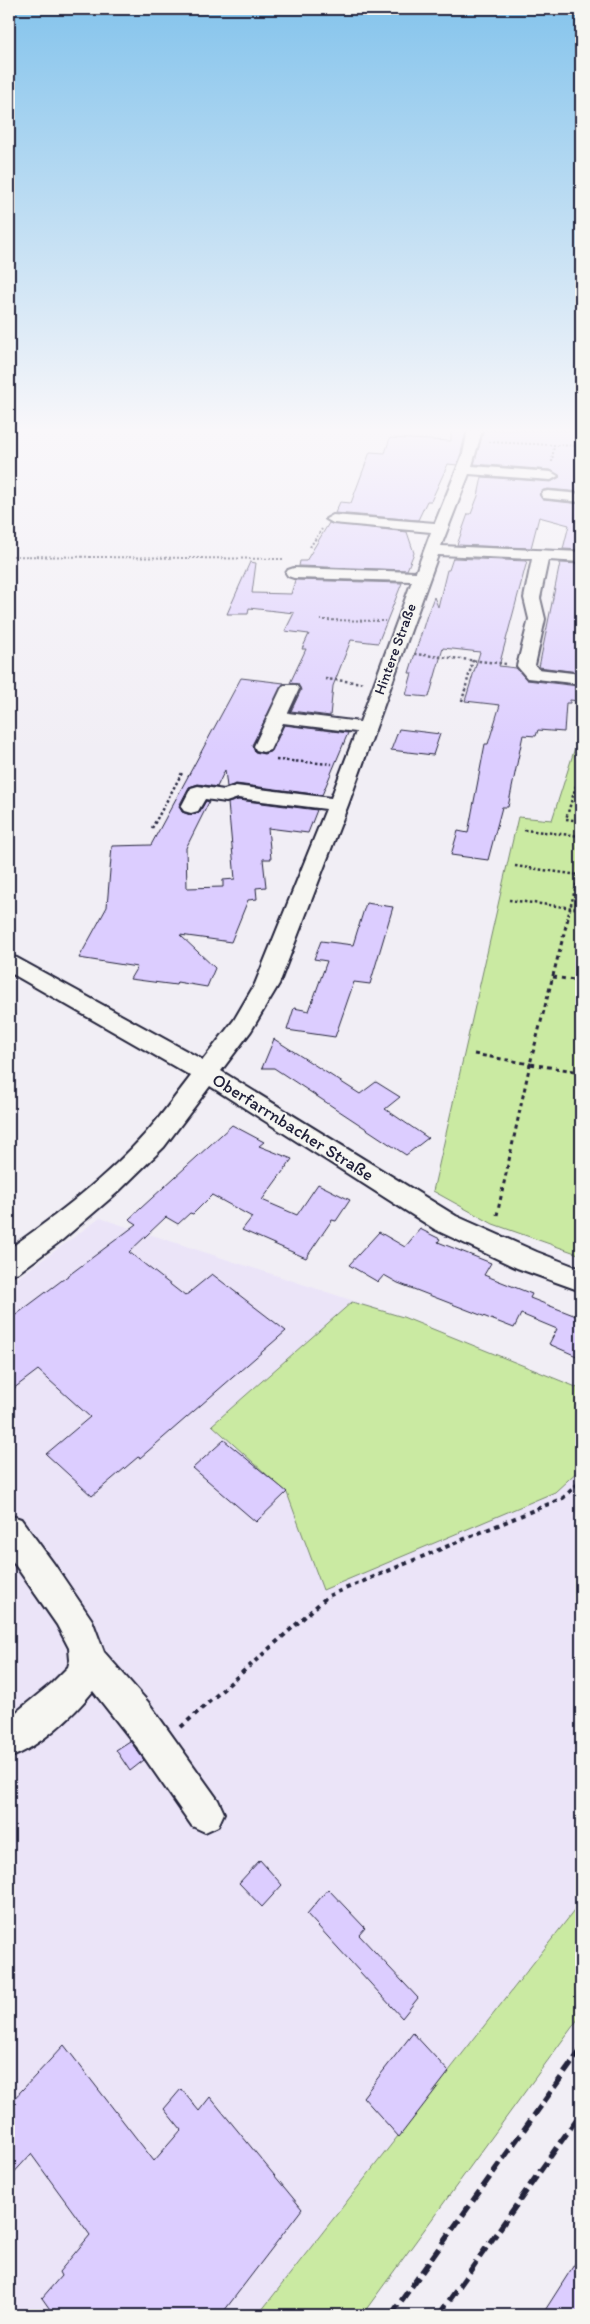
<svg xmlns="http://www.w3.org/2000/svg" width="590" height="2324" font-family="Itim,sans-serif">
<rect width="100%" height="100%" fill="#f1eef5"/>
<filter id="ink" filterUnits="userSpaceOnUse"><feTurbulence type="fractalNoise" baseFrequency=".02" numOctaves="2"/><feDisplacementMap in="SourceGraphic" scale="10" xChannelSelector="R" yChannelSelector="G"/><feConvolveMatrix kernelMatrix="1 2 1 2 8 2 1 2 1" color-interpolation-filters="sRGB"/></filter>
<g filter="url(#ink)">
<polygon fill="#ebe4f8" points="100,1218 403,1317 581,1389 581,1902 258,2315 9,2315 9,1284"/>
<g fill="#caeaa2" stroke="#76866e">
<polygon points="581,729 581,1255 493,1224 433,1191 518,817 552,820"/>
<polygon points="352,1302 403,1317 581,1389 581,1468 555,1492 323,1590 287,1493 212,1425"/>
<polygon points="581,1902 581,2015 362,2315 258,2315"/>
</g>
<g fill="#dccdff" stroke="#22223b">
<polygon points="451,430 466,430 461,453 457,465 448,464 431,501 427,501 418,520 335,513 340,502 351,503 370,452 385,453 390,438 451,441"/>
<polygon points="484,430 581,430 581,492 548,489 543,490 539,494 543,500 581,504 581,550 563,549 569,525 539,517 531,548 457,545 468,514 471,514 478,496 482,477 551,482 560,477 551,470 474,464"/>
<polygon points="329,523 407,532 414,553 407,570 299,566 300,561 306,561"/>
<polygon points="453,558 527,561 499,666 516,668 527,680 578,686 578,701 570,700 570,703 566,703 564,732 538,730 536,736 523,735 508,807 502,807 488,860 451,855 458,831 468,833 485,744 488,744 500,705 465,701 480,652 443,648 429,697 406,695 412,673 409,673 427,615 434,597 438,607 447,570 449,570"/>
<polygon points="250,562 256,563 252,593 291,594 295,580 402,583 378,643 351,640 333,686 330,716 291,711 301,690 298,684 290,683 306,649 302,649 309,634 285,631 294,613 249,608 248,614 227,614"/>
<polygon points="560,563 581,564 581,666 579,665 578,672 539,667"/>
<polygon points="241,678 284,683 252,745 255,752 264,754 272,751 284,725 348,733 322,795 236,784 227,787 225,770 217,787 198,784 189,787 179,806 182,812 190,815 199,813 206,801 209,802 186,848 187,888 223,887 223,880 235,879 228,803 238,800 317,810 308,833 268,828 271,859 263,859 266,887 256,888 257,899 248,900 231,942 180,935 215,968 207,987 177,982 176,985 130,979 137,967 79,958 107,907 112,846 151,845"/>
<polygon points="399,729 440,734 433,755 391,750"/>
<polygon points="366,903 393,907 370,984 354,982 335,1037 287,1030 294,1008 309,1011 327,961 314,959 321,941 353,945"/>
<polygon points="274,1039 360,1094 376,1082 400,1097 385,1109 428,1138 406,1155 274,1068 262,1068"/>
<polygon points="232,1125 264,1142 259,1146 292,1159 262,1200 297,1215 318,1184 350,1200 336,1221 332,1220 306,1258 242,1230 252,1217 212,1195 193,1214 190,1213 178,1224 166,1217 129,1252 185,1296 212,1274 286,1331 140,1458 138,1457 92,1496 46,1454 90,1417 38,1370 9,1392 9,1320 137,1224 129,1219"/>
<polygon points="420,1229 440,1239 438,1242 491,1263 484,1275 532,1294 530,1298 581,1318 581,1358 549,1344 557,1329 521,1314 514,1328 398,1283 384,1275 378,1282 349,1265 379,1232 405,1247"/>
<polygon points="224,1440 287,1492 256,1522 193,1468"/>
<polygon points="130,1741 144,1760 130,1771 116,1750"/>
<polygon points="260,1860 282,1885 262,1907 239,1883"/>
<polygon points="328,1889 365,1928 359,1935 418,1998 402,2018 307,1914"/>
<polygon points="413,2033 449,2072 399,2137 363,2097"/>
<polygon points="64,2045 154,2161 181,2130 164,2109 181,2089 199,2111 210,2097 302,2209 221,2315 54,2315 42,2298 61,2276 59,2272 90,2235 31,2154 9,2178 9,2104"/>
<polygon points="581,2254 581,2315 542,2315"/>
</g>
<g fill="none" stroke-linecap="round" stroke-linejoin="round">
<g stroke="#22223b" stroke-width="4">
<g id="minor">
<path d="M 468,430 L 482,430 L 472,466 L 551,472 L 558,476 L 551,480 L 469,474 L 441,546 L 581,552 L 581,562 L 548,560 L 540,598 L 545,619 L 535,665 L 538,669 L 581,674 L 581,684 L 527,678 L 517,666 L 529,619 L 524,598 L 532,559 L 438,555 L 348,805 L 279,984 L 251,1031 L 221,1071 L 456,1216 L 537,1252 L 581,1269 L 581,1291 L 517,1268 L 436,1230 L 210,1086 L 164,1147 L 119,1191 L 62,1240 L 19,1272 L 9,1275 L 9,1249 C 57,1215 107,1177 146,1133 C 162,1115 176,1095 191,1076 L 9,972 L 9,956 L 17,958 L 203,1060 L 234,1020 L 255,984 L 326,809 L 238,798 L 226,802 L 205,799 L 198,811 L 191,813 L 184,811 L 181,807 L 191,788 L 198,786 L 224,790 L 236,786 L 331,798 L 356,732 L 283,723 L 270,750 L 263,752 L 256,750 L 254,746 L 281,689 L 284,685 L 296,685 L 299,689 L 288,713 L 360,722 L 412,581 L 294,578 L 288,576 L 286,573 L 288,570 L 294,568 L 416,572 L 431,532 L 333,523 L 326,519 L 333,515 L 435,523 L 463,454 Z"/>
<polygon points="548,491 581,494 581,502 543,498 541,495 543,492"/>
<path d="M 9,1515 L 21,1519 L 54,1564 L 92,1620 L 104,1652 L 148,1702 L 218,1800 L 224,1813 L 218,1826 L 205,1832 L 192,1826 L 137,1747 L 93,1691 C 74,1715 38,1748 9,1758 L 9,1718 L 51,1684 L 68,1667 L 70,1660 L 69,1648 L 57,1625 L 9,1556 Z"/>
</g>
</g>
<g stroke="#22223b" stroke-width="2" stroke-dasharray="2 2" stroke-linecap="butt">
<polyline points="489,442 554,445"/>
<polyline points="552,462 554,445 581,446"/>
<polyline points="310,547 322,529"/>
<polyline points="9,556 283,559"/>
<polyline points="320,620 385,621"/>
</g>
<g stroke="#22223b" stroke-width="2.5" stroke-dasharray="2.5 2.5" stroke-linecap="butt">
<polyline points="414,654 507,664"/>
<polyline points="325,679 364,683"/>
<polyline points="462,701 473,660"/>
<polyline points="276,760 332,764"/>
<polyline points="581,767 579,776 581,777"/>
<polyline points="579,776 566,819 581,821"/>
<polyline points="152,828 183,771"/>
<polyline points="524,830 581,836"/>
<polyline points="515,866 579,875"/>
<polyline points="509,900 581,909"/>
<polyline points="567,920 581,867"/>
</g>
<g stroke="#22223b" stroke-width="3" stroke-dasharray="4 4" stroke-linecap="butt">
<polyline points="568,918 530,1064 581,1072"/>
<polyline points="553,977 581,981"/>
<polyline points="474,1054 530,1064 497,1215"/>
</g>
<polyline stroke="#22223b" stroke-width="4" stroke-dasharray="4.5 4.5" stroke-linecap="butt" points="181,1727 328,1596 563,1498 581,1481"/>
<use href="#minor" fill="#f6f6f2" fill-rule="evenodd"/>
<g stroke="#22223b" stroke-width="5.5" stroke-dasharray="12 5.5" stroke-linecap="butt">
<polyline points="391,2315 581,2050"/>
<polyline points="439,2315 581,2113"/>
</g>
</g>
</g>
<linearGradient id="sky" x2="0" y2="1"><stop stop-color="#85c4ec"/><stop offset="0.57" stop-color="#f9f7fa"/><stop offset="1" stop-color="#f9f7fa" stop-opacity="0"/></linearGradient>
<rect width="590" height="755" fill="url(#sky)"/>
<g text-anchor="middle" stroke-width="4" stroke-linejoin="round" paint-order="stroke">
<g font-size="15" fill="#22223b" stroke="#f6f6f2">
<text transform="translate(395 649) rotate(-70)" y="5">Hintere Straße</text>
</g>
<g font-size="18" fill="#22223b" stroke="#f6f6f2">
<text transform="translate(293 1127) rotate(32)" y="6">Oberfarrnbacher Straße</text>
</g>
</g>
<rect width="590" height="2324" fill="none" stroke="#f6f6f2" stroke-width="30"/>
<rect x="15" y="15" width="560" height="2294" fill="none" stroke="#22223b" stroke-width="2" filter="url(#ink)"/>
</svg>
